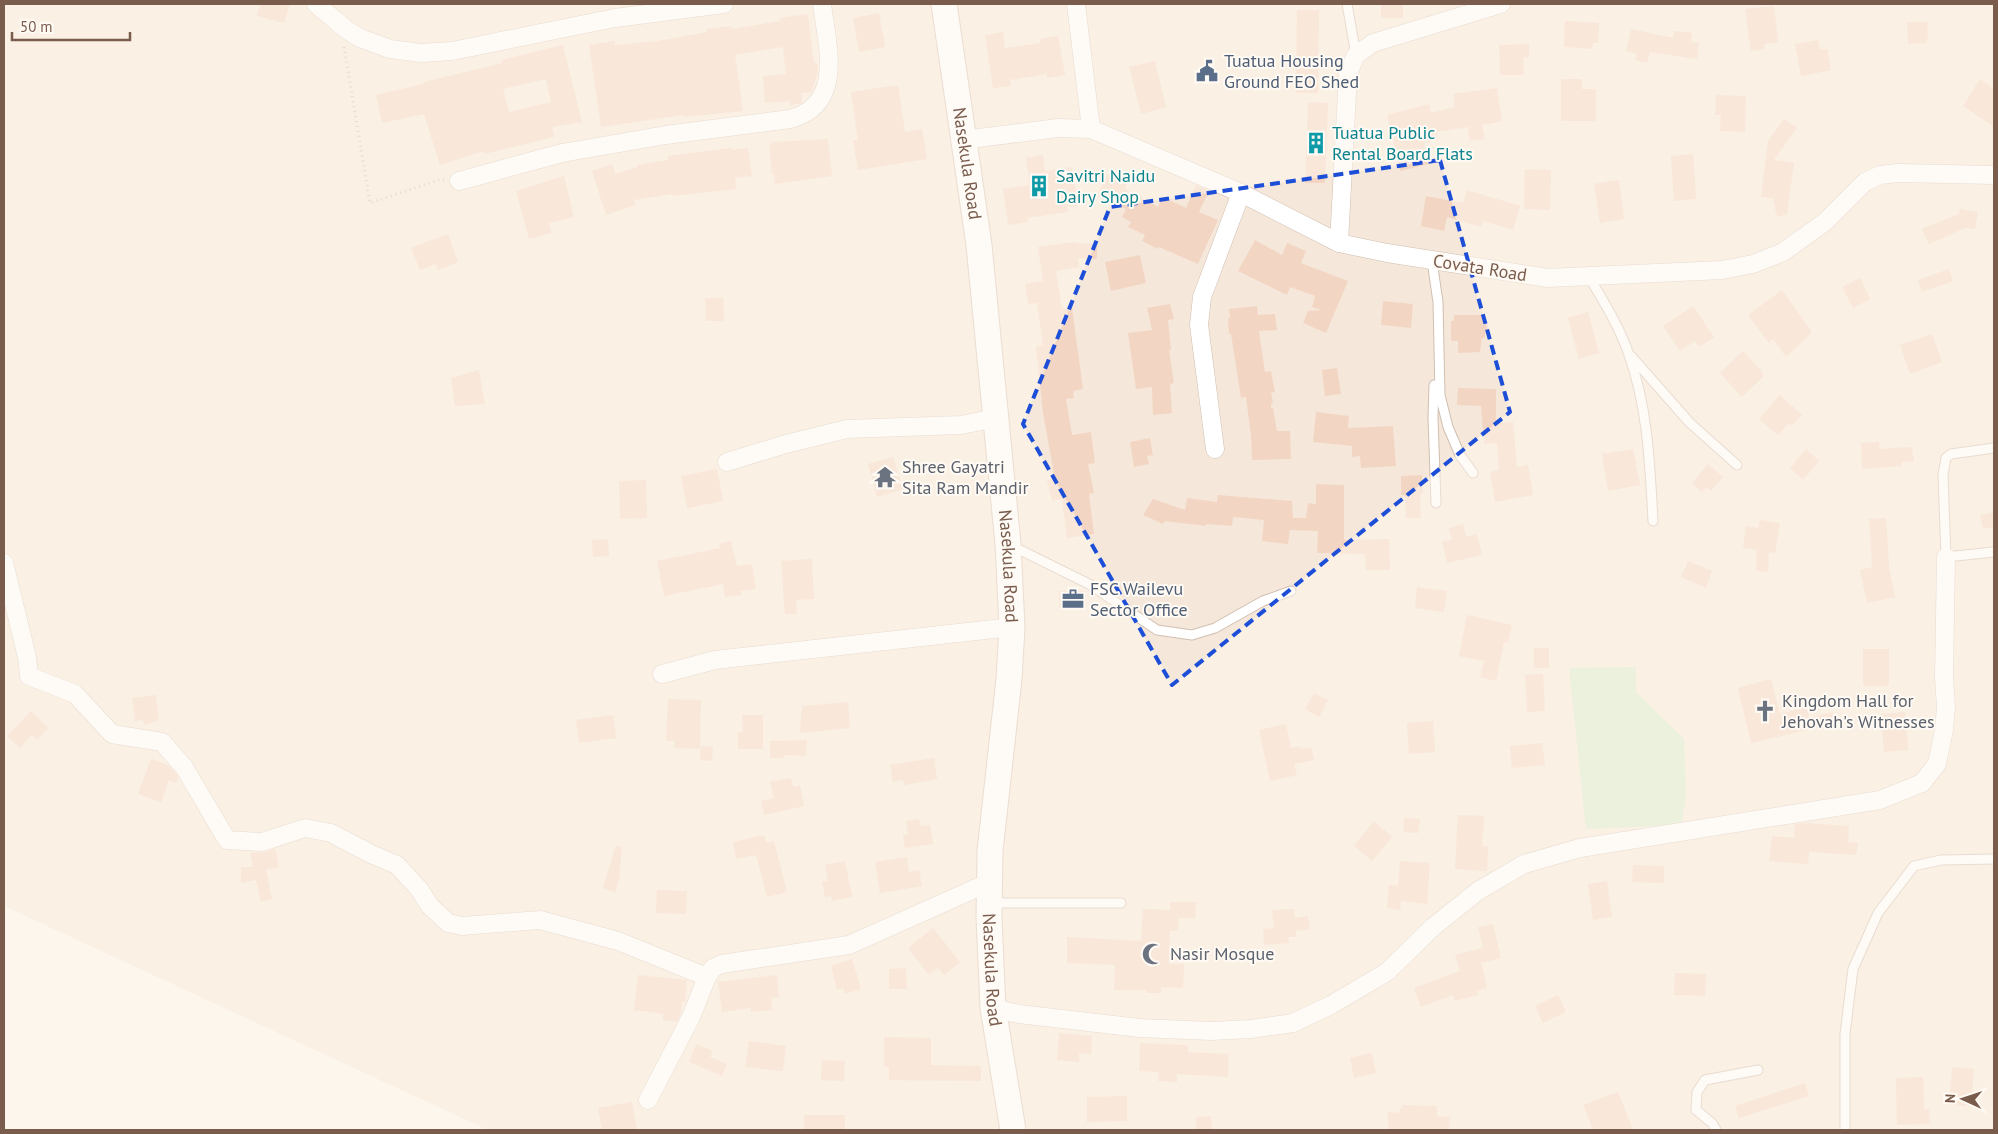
<svg xmlns="http://www.w3.org/2000/svg" width="1998" height="1134" font-family="'PT Sans',sans-serif">
<rect width="100%" height="100%" fill="#fdf6ec"/>
<polygon fill="#f5e8da" points="4,4 1994,4 1994,1130 488,1130 4,906"/>
<polygon fill="#d8ecc9" points="1636,667 1636,692 1684,739 1686,797 1681,825 1586,829 1569,668"/>
<g fill="#f3d5c3" fill-rule="evenodd">
<polygon points="260,4 290,4 284,23 257,16"/>
<rect x="1381" y="4" width="22" height="14"/>
<polygon points="1774,6 1778,42 1764,44 1765,49 1751,51 1745,9"/>
<polygon points="1297,10 1319,10 1318,93 1296,93"/>
<polygon points="879,13 885,47 859,52 853,18"/>
<polygon points="808,14 814,63 817,63 818,71 812,92 801,93 802,103 790,105 790,101 765,103 763,76 786,74 783,47 735,55 743,111 684,117 684,115 601,127 589,45 615,41 615,45 658,41 707,32 707,29 731,26 732,29 780,21 780,18"/>
<polygon points="1565,21 1599,23 1598,43 1593,43 1592,49 1564,47"/>
<polygon points="1907,22 1927,22 1928,36 1926,43 1908,44"/>
<polygon points="1631,29 1673,38 1674,31 1692,33 1691,42 1699,43 1697,59 1650,52 1647,63 1635,60 1637,54 1626,51"/>
<polygon points="1003,32 1005,48 1041,43 1040,39 1058,36 1065,75 1047,78 1047,74 1010,80 1011,86 993,88 985,35"/>
<polygon points="1818,40 1820,50 1827,49 1831,70 1801,76 1795,44"/>
<polygon points="1529,44 1529,57 1523,58 1524,75 1500,75 1499,45"/>
<path d="M 563,45 L 582,122 L 552,127 L 554,137 L 484,154 L 484,151 L 440,165 L 424,114 L 382,123 L 376,95 L 424,84 L 424,82 L 502,63 L 502,60 ZM 546,79 L 551,102 L 509,112 L 503,89 Z"/>
<polygon points="1155,61 1166,107 1141,114 1129,67"/>
<polygon points="1561,79 1582,79 1582,89 1596,89 1596,121 1561,121"/>
<polygon points="1980,79 1994,89 1994,127 1963,106"/>
<polygon points="898,85 905,132 922,129 927,159 858,170 853,140 858,140 851,92"/>
<polygon points="1497,88 1502,121 1482,125 1485,139 1470,141 1468,127 1436,132 1438,140 1424,143 1429,164 1400,171 1387,115 1429,104 1431,113 1455,107 1453,94"/>
<polygon points="1716,95 1746,96 1745,132 1720,131 1721,115 1715,115"/>
<polygon points="1308,102 1328,103 1325,183 1305,183"/>
<polygon points="1784,119 1797,128 1774,160 1794,163 1787,214 1777,217 1773,198 1761,197 1768,141"/>
<polygon points="828,139 832,176 775,184 774,173 772,174 769,145 771,144 771,142"/>
<polygon points="731,148 732,150 748,148 752,176 735,178 736,189 672,196 672,194 634,200 636,205 606,215 592,171 612,164 615,174 638,167 637,165 668,160 668,156"/>
<polygon points="1693,154 1696,199 1674,201 1671,156"/>
<polygon points="1043,155 1045,171 1072,167 1078,206 1067,207 1068,212 1027,218 1028,222 1008,225 1003,189 1030,185 1026,158"/>
<polygon points="1525,169 1551,170 1550,210 1524,209"/>
<polygon points="1107,174 1127,183 1125,189 1158,207 1163,197 1186,208 1196,185 1209,191 1199,212 1218,220 1198,264 1159,247 1158,249 1142,241 1145,235 1128,227 1131,222 1122,217 1126,209 1097,196"/>
<polygon points="564,176 574,217 549,223 551,233 529,239 516,191"/>
<polygon points="1619,180 1624,219 1600,223 1594,184"/>
<polygon points="1467,190 1520,206 1513,230 1483,221 1481,227 1447,217 1444,231 1421,226 1426,196 1463,203"/>
<polygon points="1960,209 1978,212 1975,229 1965,228 1929,244 1922,229 1959,214"/>
<polygon points="448,234 458,262 438,270 436,264 420,270 411,248"/>
<polygon points="1255,240 1282,255 1287,243 1306,251 1301,263 1348,281 1326,333 1303,323 1308,311 1321,310 1312,307 1315,296 1290,287 1287,295 1238,271"/>
<polygon points="1075,242 1076,243 1097,244 1097,259 1078,258 1079,267 1056,271 1062,309 1072,308 1083,389 1073,391 1074,398 1066,399 1072,435 1091,432 1095,463 1088,464 1094,493 1089,494 1094,534 1067,538 1062,499 1052,501 1047,480 1055,479 1043,413 1036,347 1043,345 1037,303 1028,304 1025,284 1043,281 1038,247"/>
<polygon points="1140,255 1146,283 1111,291 1105,262"/>
<polygon points="1949,269 1953,281 1922,292 1918,280"/>
<polygon points="1860,278 1870,299 1853,308 1842,287"/>
<polygon points="1782,290 1812,332 1786,357 1773,339 1769,343 1748,315"/>
<polygon points="705,298 723,298 724,321 706,321"/>
<polygon points="1383,301 1413,304 1411,328 1381,325"/>
<polygon points="1170,304 1174,319 1168,320 1171,350 1169,350 1174,383 1170,384 1172,413 1153,415 1152,387 1136,389 1128,333 1152,330 1147,308"/>
<polygon points="1257,306 1258,315 1275,314 1277,330 1259,331 1265,372 1271,371 1275,392 1271,393 1273,404 1271,404 1271,408 1273,408 1277,431 1290,431 1291,459 1252,460 1251,436 1246,397 1241,398 1231,334 1229,334 1228,318 1230,318 1229,309"/>
<polygon points="1693,306 1714,337 1700,347 1695,341 1680,351 1663,326"/>
<polygon points="1588,312 1599,353 1579,359 1568,318"/>
<polygon points="1454,315 1485,315 1485,322 1488,322 1488,333 1485,334 1485,338 1482,338 1480,352 1458,353 1458,341 1451,341 1451,321 1454,321"/>
<polygon points="1932,334 1942,362 1910,374 1900,345"/>
<polygon points="1743,351 1763,373 1763,377 1742,397 1720,373"/>
<polygon points="1337,368 1341,394 1325,396 1322,370"/>
<polygon points="479,370 485,404 455,406 451,378"/>
<polygon points="1458,388 1496,389 1496,423 1513,422 1517,467 1528,465 1533,495 1495,502 1490,472 1499,470 1497,443 1484,444 1481,406 1457,405"/>
<polygon points="1780,395 1802,415 1792,426 1789,423 1778,435 1759,419"/>
<polygon points="1316,412 1349,416 1348,428 1393,426 1396,466 1361,468 1360,456 1352,457 1352,446 1313,442"/>
<polygon points="1150,438 1153,455 1147,456 1149,464 1134,467 1130,442"/>
<polygon points="1879,442 1879,449 1912,447 1914,461 1902,462 1902,466 1862,469 1861,443"/>
<polygon points="1633,449 1640,485 1608,491 1602,454"/>
<polygon points="1806,449 1819,461 1803,480 1790,468"/>
<polygon points="893,457 903,489 877,497 868,464"/>
<polygon points="1708,464 1723,477 1711,491 1706,487 1702,492 1692,483"/>
<polygon points="717,469 723,501 687,508 681,476"/>
<polygon points="1422,475 1423,494 1420,494 1421,518 1406,518 1405,495 1401,495 1401,476"/>
<polygon points="646,480 647,518 620,519 619,481"/>
<polygon points="1316,484 1344,485 1344,540 1389,539 1390,570 1366,570 1365,554 1317,553 1318,531 1290,530 1288,544 1262,541 1264,520 1233,517 1232,526 1206,524 1206,526 1165,521 1163,524 1143,515 1153,499 1185,510 1187,498 1217,502 1218,495 1292,501 1293,518 1306,518 1308,503 1316,504"/>
<polygon points="1994,512 1994,527 1983,529 1980,515"/>
<polygon points="1886,518 1889,567 1895,597 1867,603 1860,570 1872,567 1869,519"/>
<polygon points="1760,520 1780,523 1775,553 1769,552 1768,572 1756,571 1757,550 1743,548 1746,526 1758,528"/>
<polygon points="1463,524 1466,537 1477,534 1482,555 1447,563 1442,542 1452,540 1449,528"/>
<polygon points="608,539 609,556 593,557 592,540"/>
<polygon points="731,541 737,566 752,564 756,589 741,591 741,595 725,597 723,584 664,596 657,561 720,548 719,544"/>
<polygon points="812,559 814,599 796,600 797,614 785,614 781,561"/>
<polygon points="1688,561 1712,571 1706,588 1681,577"/>
<polygon points="1417,587 1447,591 1444,612 1415,608"/>
<rect x="1059" y="591" width="27" height="17"/>
<polygon points="1467,615 1512,625 1508,643 1504,642 1496,681 1480,677 1484,661 1459,656"/>
<rect x="1534" y="648" width="15" height="20"/>
<rect x="1863" y="649" width="26" height="37"/>
<polygon points="1543,674 1545,711 1527,712 1525,675"/>
<polygon points="1771,679 1780,714 1807,707 1809,718 1833,712 1836,723 1751,743 1738,688"/>
<polygon points="1314,693 1328,700 1319,717 1305,709"/>
<polygon points="156,695 159,720 144,725 143,720 135,721 132,698"/>
<polygon points="668,699 701,700 700,749 674,748 675,741 666,741"/>
<polygon points="848,702 850,728 800,733 802,706"/>
<polygon points="31,711 48,728 37,740 32,734 20,748 7,736"/>
<polygon points="1905,712 1908,750 1884,752 1881,714"/>
<polygon points="613,715 616,738 579,743 576,720"/>
<polygon points="742,715 763,715 763,749 738,749 738,732 743,732"/>
<polygon points="1433,721 1435,752 1409,754 1407,723"/>
<polygon points="1286,724 1291,748 1300,746 1301,749 1311,747 1314,760 1294,764 1297,775 1270,781 1259,730"/>
<polygon points="807,740 806,756 784,755 785,758 770,758 770,741"/>
<polygon points="1542,743 1545,765 1512,768 1510,746"/>
<polygon points="701,746 713,747 712,761 700,760"/>
<polygon points="934,758 937,779 904,785 903,780 893,782 890,765"/>
<polygon points="151,759 168,765 178,777 176,783 169,780 161,802 138,794"/>
<polygon points="791,778 793,787 800,785 804,806 764,815 761,801 774,798 770,782"/>
<polygon points="1458,815 1484,816 1482,846 1488,847 1487,871 1455,869"/>
<polygon points="1404,818 1420,819 1418,833 1403,832"/>
<polygon points="919,819 920,826 930,825 933,844 905,848 903,835 908,834 906,821"/>
<polygon points="1374,821 1392,837 1372,861 1354,846"/>
<polygon points="1805,823 1849,826 1848,842 1858,843 1856,855 1809,852 1808,864 1769,861 1772,836 1794,838 1795,824"/>
<polygon points="764,835 766,843 774,841 787,892 767,897 756,855 736,859 733,842"/>
<polygon points="616,845 622,847 619,880 615,892 603,888"/>
<polygon points="275,849 279,867 266,870 272,899 261,902 256,880 241,883 241,867 253,867 250,853 265,852"/>
<polygon points="907,857 909,872 919,870 922,886 880,893 875,862"/>
<polygon points="845,861 852,897 832,901 831,896 825,897 822,882 828,881 825,865"/>
<polygon points="1400,861 1430,863 1427,904 1401,901 1400,910 1387,908 1389,885 1398,886"/>
<polygon points="1633,865 1664,866 1664,883 1632,882"/>
<polygon points="1607,881 1612,917 1593,920 1588,884"/>
<polygon points="657,890 687,891 686,914 656,913"/>
<polygon points="1170,902 1196,902 1195,918 1179,918 1178,931 1170,931 1169,964 1184,964 1183,988 1161,987 1161,993 1146,993 1146,990 1114,990 1115,965 1067,963 1067,937 1141,941 1143,909 1170,910"/>
<polygon points="1294,909 1295,918 1308,916 1310,929 1296,931 1296,937 1288,937 1289,943 1264,945 1263,929 1274,928 1272,910"/>
<polygon points="1493,924 1501,958 1481,963 1487,988 1477,991 1478,995 1455,1001 1453,995 1421,1007 1414,988 1460,971 1455,955 1483,948 1478,927"/>
<polygon points="933,928 960,962 944,975 938,968 929,975 908,948"/>
<polygon points="852,959 861,989 845,994 843,988 837,990 831,966"/>
<polygon points="906,968 907,989 889,989 889,969"/>
<polygon points="1675,973 1706,974 1705,996 1674,995"/>
<polygon points="638,975 687,980 685,1002 682,1001 681,1013 677,1022 662,1020 664,1014 634,1010"/>
<polygon points="777,975 779,997 771,998 772,1010 751,1012 751,1008 722,1012 718,982"/>
<polygon points="1558,995 1566,1012 1543,1023 1535,1006"/>
<polygon points="1059,1033 1092,1036 1091,1054 1079,1053 1079,1062 1057,1060"/>
<polygon points="884,1037 931,1038 931,1065 981,1066 981,1081 889,1080 889,1067 884,1067"/>
<polygon points="749,1041 786,1046 783,1071 745,1067"/>
<polygon points="1140,1043 1188,1045 1188,1052 1229,1054 1228,1077 1177,1074 1177,1082 1158,1081 1159,1072 1139,1071"/>
<polygon points="696,1044 713,1051 710,1057 727,1064 722,1076 689,1062"/>
<polygon points="1372,1053 1376,1073 1354,1078 1350,1058"/>
<polygon points="822,1060 845,1061 844,1081 821,1080"/>
<polygon points="1952,1067 1974,1069 1971,1106 1949,1105"/>
<polygon points="1923,1077 1924,1109 1929,1109 1930,1124 1897,1125 1896,1078"/>
<polygon points="1805,1083 1809,1096 1739,1118 1735,1106"/>
<polygon points="1618,1092 1633,1130 1593,1130 1583,1105"/>
<polygon points="1127,1096 1127,1121 1087,1122 1087,1097"/>
<polygon points="632,1102 637,1130 602,1130 598,1108"/>
<polygon points="1403,1105 1437,1106 1437,1117 1450,1116 1449,1130 1389,1130 1387,1112 1398,1113"/>
<rect x="804" y="1115" width="41" height="15"/>
<polygon points="1211,1116 1212,1130 1196,1130 1196,1117"/>
</g>
<g fill="none" stroke-linecap="round" stroke-linejoin="round">
<g stroke="#d1beb0" stroke-width="11">
<g id="service">
<polyline points="1347,4 1356,55"/>
<polyline points="1432,261 1438,302 1440,395 1448,427 1460,455 1473,473"/>
<path d="M 1589,277 C 1604,302 1620,328 1629,355 C 1648,408 1650,466 1653,521"/>
<polyline points="1631,356 1689,422 1737,465"/>
<polyline points="1434,385 1433,418 1436,503"/>
<polyline points="1994,448 1951,454 1946,458 1943,475 1946,557 1994,552"/>
<polyline points="1012,546 1089,584 1157,630 1192,635 1215,628 1263,601 1291,591"/>
<polyline points="992,903 1121,903"/>
<polyline points="1716,1130 1712,1123 1696,1110 1697,1092 1705,1080 1758,1070"/>
<polyline points="1845,1130 1845,1034 1853,969 1878,913 1914,866 1941,860 1994,859"/>
</g>
</g>
<g stroke="#d1beb0" stroke-width="19">
<g id="minor">
<polyline points="316,4 347,30 360,38 390,49 421,53 452,51 615,18 724,4"/>
<polyline points="1076,4 1091,129"/>
<polyline points="963,140 1058,128 1091,129 1241,193 1339,243 1387,253 1548,278 1722,270 1753,264 1783,252 1825,222 1865,182 1880,175 1898,173 1994,175"/>
<path d="M 459,181 L 562,153 L 666,135 L 790,119 C 845,105 827,45 822,4"/>
<polyline points="1339,243 1348,73 1356,55 1373,43 1501,4"/>
<polyline points="1215,449 1199,325 1202,297 1241,193"/>
<polyline points="727,462 786,444 847,429 961,425 996,418"/>
<polyline points="4,563 27,657 29,676 75,694 112,734 162,742 184,767 227,840 262,842 305,828 331,833 371,854 397,865 419,889 430,906 448,923 462,926 540,920 618,941 707,977"/>
<polyline points="662,674 715,660 1012,627"/>
<polyline points="993,1008 1019,1014 1140,1028 1211,1031 1251,1029 1293,1023 1331,1005 1387,972 1433,927 1478,891 1524,864 1580,848 1880,800 1922,783 1937,764 1944,730 1946,707 1944,677 1946,557"/>
<polyline points="648,1100 691,1017 707,977 713,968 722,964 849,945 990,882"/>
</g>
</g>
<g stroke="#d6c0b0" stroke-width="27">
<g id="secondary">
<path id="s1" d="M 944,4 L 979,245 L 1008,544 L 1012,627 L 1009,679 L 990,851 L 989,918 L 993,1008 L 1013,1130"/>
</g>
</g>
<polyline stroke="#d9b8a5" stroke-width="3" stroke-dasharray="1 4" stroke-linecap="butt" points="344,47 370,203 439,180 444,180"/>
<use href="#service" stroke="#fff" stroke-width="9"/>
<use href="#minor" stroke="#fff" stroke-width="18"/>
<use href="#secondary" stroke="#fff" stroke-width="25"/>
</g>
<path d="M0 0H1998V1134H0ZM 1440,160 L 1510,412 L 1172,685 L 1023,424 L 1110,207 Z" fill="#fdf6ec" fill-opacity=".55" fill-rule="evenodd"/>
<path fill="none" stroke="#1d4ed8" stroke-width="4" stroke-dasharray="10 6" stroke-linejoin="round" d="M 1440,160 L 1510,412 L 1172,685 L 1023,424 L 1110,207 Z"/>
<defs>
<g id="civic-bare" transform="scale(1.725)"><path d="M-.6-6.5H3V-4.5H.6V-3L4-1V1h2V6H-6V1h2V-1L-.6-3ZM-1.2 2.5V6h2.4V2.5Z" fill="#5c6f8a" stroke="#fffaf3" stroke-width="2.5" paint-order="stroke"/></g>
<g id="building-bare" transform="scale(1.725)"><path d="M-4-6H4V6H1V3H-1V6H-4ZM-2.5-4.3h1.7v1.8h-1.7ZM.8-4.3h1.7v1.8H.8ZM-2.5-1h1.7V.8h-1.7ZM.8-1h1.7V.8H.8Z" fill="#0f9aa8" stroke="#fffaf3" stroke-width="2.5" paint-order="stroke"/></g>
<g id="temple-bare" transform="scale(1.725)"><path d="M0-6L5-2H3V0L6.5 2.5H4V6H1.5V3h-3V6H-4V2.5H-6.5L-3 0V-2H-5Z" fill="#6b7280" stroke="#fffaf3" stroke-width="2.5" paint-order="stroke"/></g>
<g id="office-bare" transform="scale(1.725)"><path d="M-6-3h4V-5.5h4V-3h4V5H-6ZM-1-4.5V-3h2v-1.5ZM-6 0V1H6V0Z" fill="#5c6f8a" stroke="#fffaf3" stroke-width="2.5" paint-order="stroke"/></g>
<g id="church-bare" transform="scale(1.725)"><path d="M-1.2-6h2.4v3.5h3.3v2.4h-3.3V6h-2.4V-.1h-3.3v-2.4h3.3Z" fill="#6b7280" stroke="#fffaf3" stroke-width="2.5" paint-order="stroke"/></g>
<g id="mosque-bare" transform="scale(1.725)"><path d="M3.5-4.9A6 6 0 1 0 3.5 4.9A5 5 0 1 1 3.5-4.9Z" fill="#6b7280" stroke="#fffaf3" stroke-width="2.5" paint-order="stroke"/></g>
</defs>
<g fill-rule="evenodd">
<use href="#civic-bare" x="1207" y="71"/>
<use href="#building-bare" x="1316" y="143"/>
<use href="#building-bare" x="1039" y="186"/>
<use href="#temple-bare" x="885" y="477"/>
<use href="#office-bare" x="1073" y="599"/>
<use href="#church-bare" x="1765" y="711"/>
<use href="#mosque-bare" x="1153" y="954"/>
</g>
<g text-anchor="middle" stroke-width="4" stroke-linejoin="round" paint-order="stroke">
<g font-size="18" fill="#4e5e75" stroke="#fffaf3" text-anchor="start">
<text x="1224" y="67">Tuatua Housing<tspan x="1224" dy="21">Ground FEO Shed</tspan></text>
<text x="1090" y="595">FSC Wailevu<tspan x="1090" dy="21">Sector Office</tspan></text>
</g>
<g font-size="18" fill="#0d838f" stroke="#fffaf3" text-anchor="start">
<text x="1332" y="139">Tuatua Public<tspan x="1332" dy="21">Rental Board Flats</tspan></text>
<text x="1056" y="182">Savitri Naidu<tspan x="1056" dy="21">Dairy Shop</tspan></text>
</g>
<g font-size="18" fill="#7a5c4d" stroke="#fffaf3">
<text dy="6" stroke="none"><textPath href="#s1" startOffset="161">Nasekula Road</textPath></text>
<text transform="translate(1480 268) rotate(9)" y="6">Covata Road</text>
<text dy="6" stroke="none"><textPath href="#s1" startOffset="566">Nasekula Road</textPath></text>
<text dy="6" stroke="none"><textPath href="#s1" startOffset="971">Nasekula Road</textPath></text>
</g>
<g font-size="18" fill="#5b616d" stroke="#fffaf3" text-anchor="start">
<text x="902" y="473">Shree Gayatri<tspan x="902" dy="21">Sita Ram Mandir</tspan></text>
<text x="1782" y="707">Kingdom Hall for<tspan x="1782" dy="21">Jehovah's Witnesses</tspan></text>
<text x="1170" y="960">Nasir Mosque</text>
</g>
</g>
<rect width="1998" height="1134" fill="none" stroke="#7a5c4d" stroke-width="10"/>
<g transform="translate(1963 1099) rotate(273)" stroke="#fffaf3" stroke-width="4" paint-order="stroke">
<path d="M0-4L9 19L0 12L-9 19Z" fill="#7a5c4d"/>
<text y="-8" font-size="14" font-weight="bold" text-anchor="middle" fill="#7a5c4d">N</text>
</g>
<path d="M12 32v8h118v-8" fill="none" stroke="#7a5c4d" stroke-width="2.5"/>
<text x="20" y="32" font-size="15" fill="#7a5c4d" stroke="#fffaf3" stroke-width="4" paint-order="stroke">50 m</text>
</svg>
